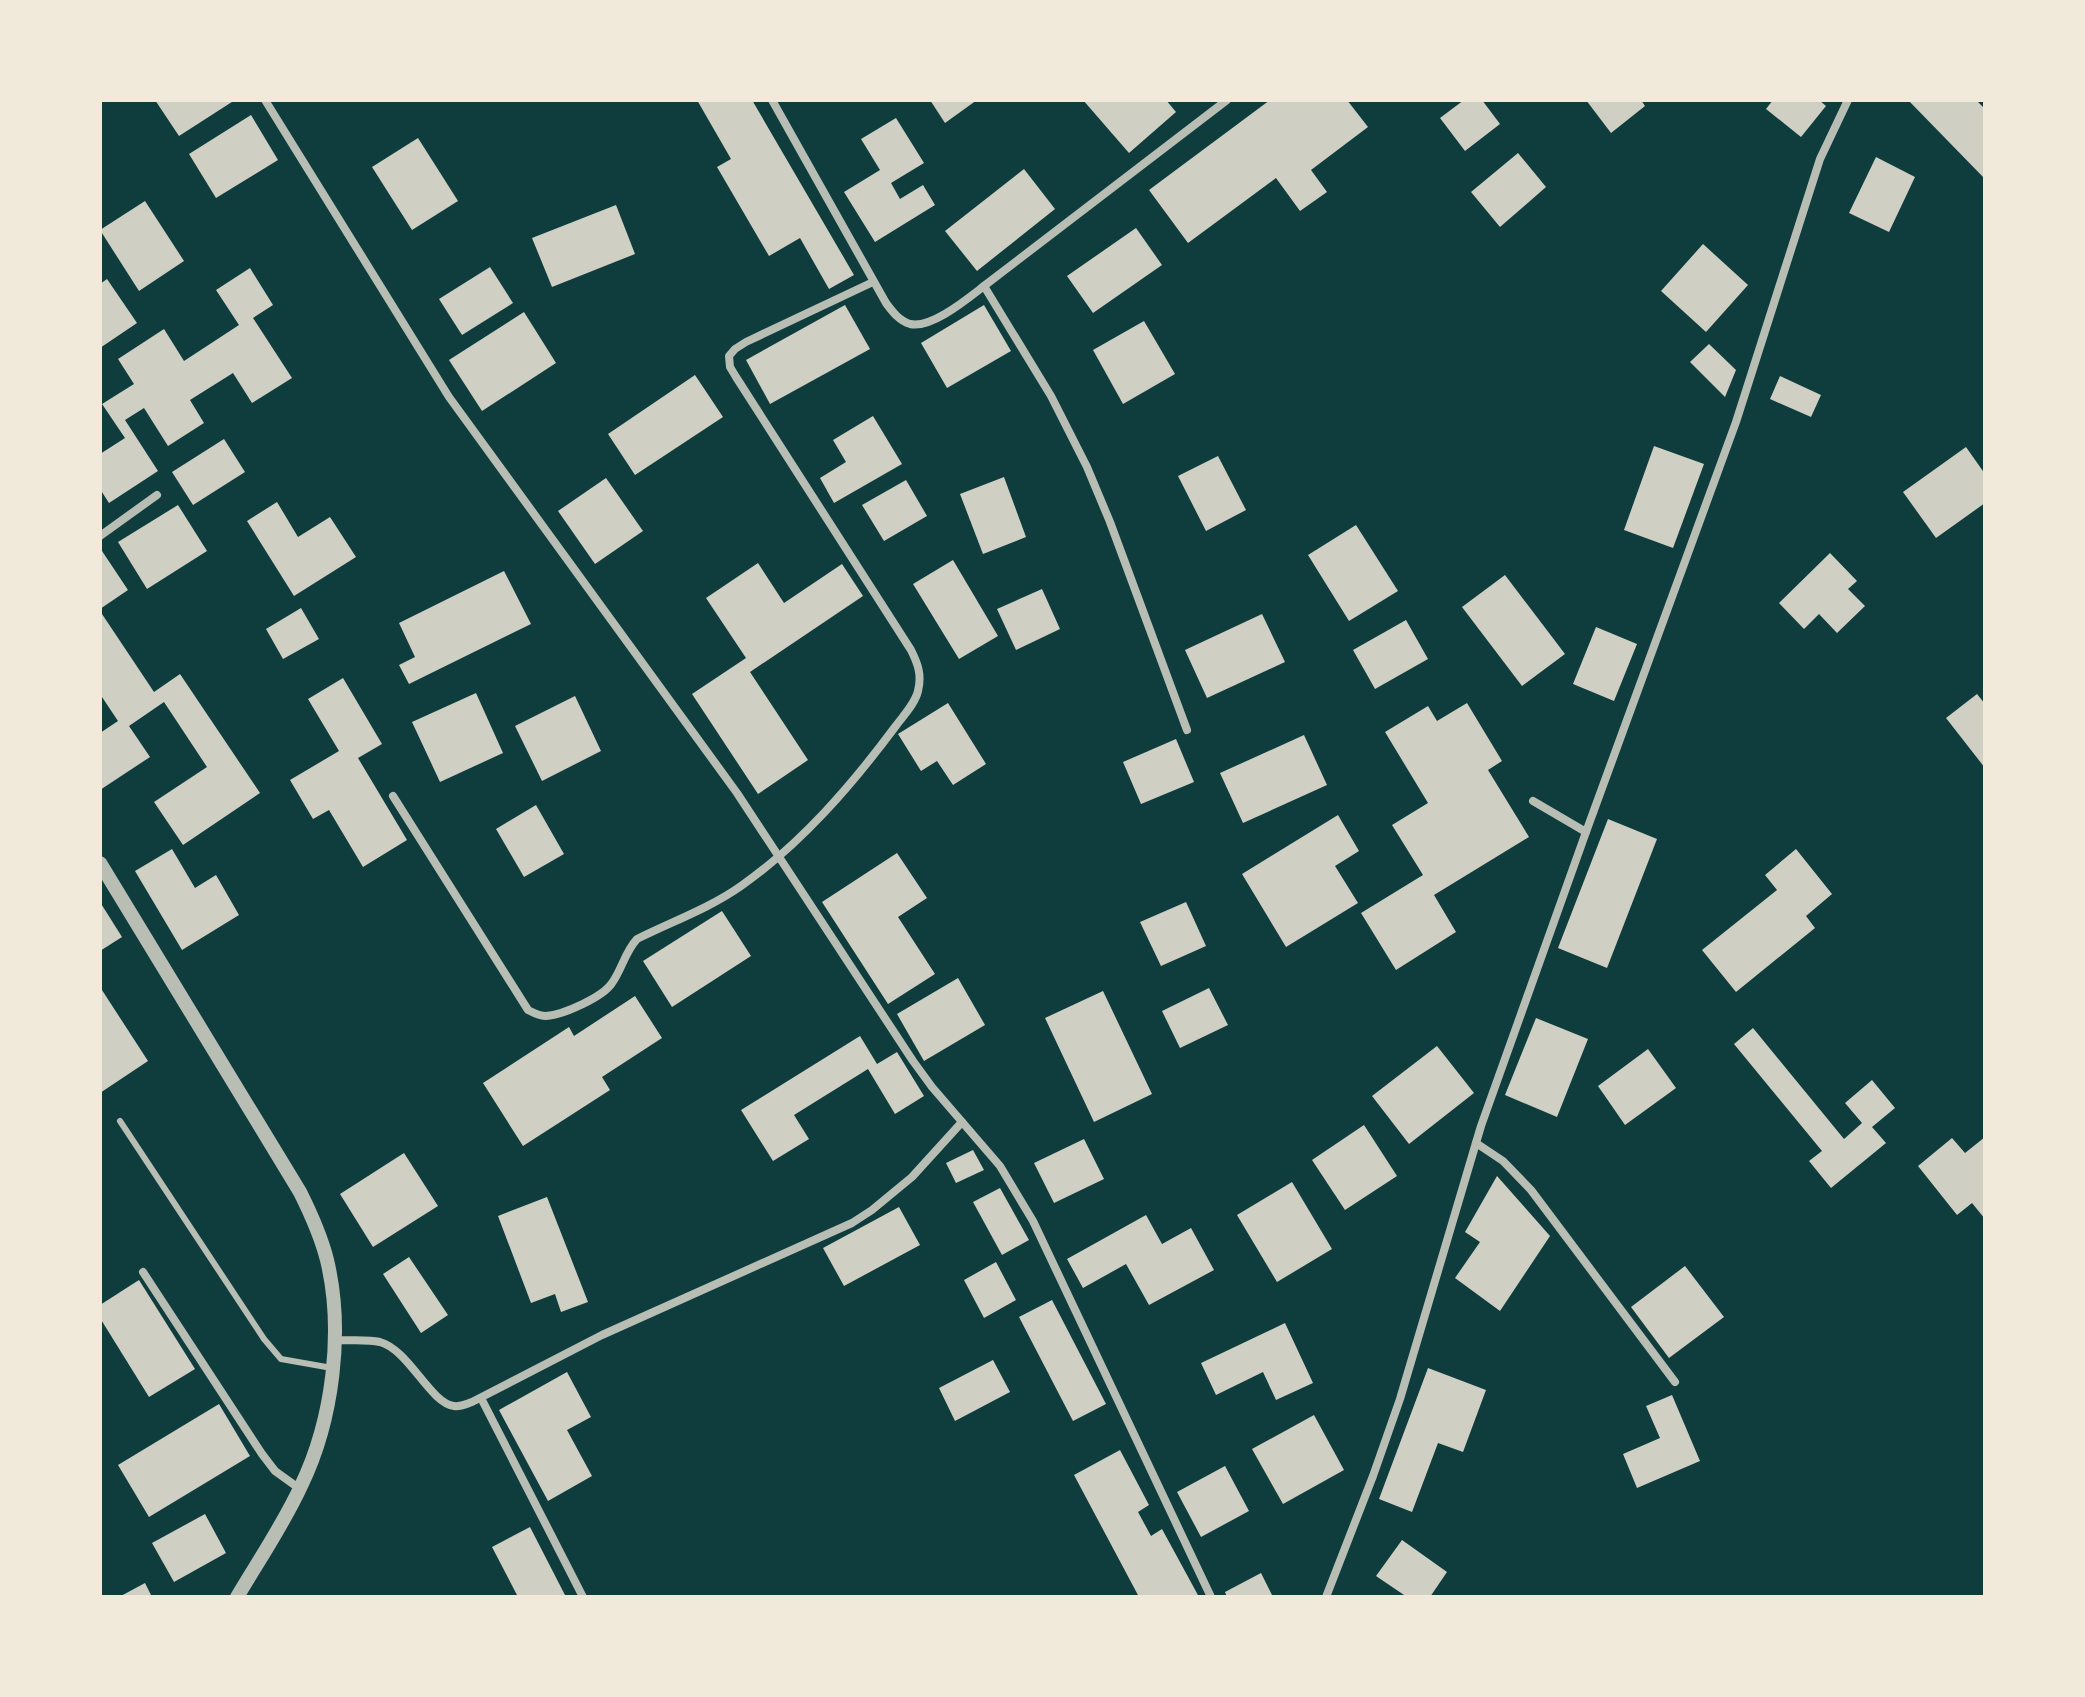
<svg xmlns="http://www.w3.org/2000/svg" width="2085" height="1697" font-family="'Noto Sans',sans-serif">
<rect width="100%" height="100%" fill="#0f3d3e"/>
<g fill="#cfcfc3">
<polygon points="155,100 235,100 179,136"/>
<polygon points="697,100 752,100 854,275 829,289 800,238 769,256 717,167 731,159"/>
<polygon points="930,100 977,100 945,123"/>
<polygon points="1083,100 1166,100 1176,112 1129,153"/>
<polygon points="1270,100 1347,100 1368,127 1311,170 1327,192 1300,211 1276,178 1188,243 1149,190"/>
<polygon points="1464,100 1482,100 1500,124 1465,151 1440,118"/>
<polygon points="1586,100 1641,100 1645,106 1611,133"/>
<polygon points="1773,100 1819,100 1826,106 1801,137 1766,109"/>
<polygon points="1908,100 1976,100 1985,109 1985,179"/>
<polygon points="251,115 278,160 216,198 189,154"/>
<polygon points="896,118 924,163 891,183 900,199 923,185 935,205 875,242 844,192 880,170 861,139"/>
<polygon points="418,138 458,201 412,230 372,167"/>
<polygon points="1518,153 1546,187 1500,227 1471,192"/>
<polygon points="1876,157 1915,177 1889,232 1849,213"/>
<polygon points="1024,169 1055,209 977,271 945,231"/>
<polygon points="145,201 184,261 139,291 100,230"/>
<polygon points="616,205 635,254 552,287 532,238"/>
<polygon points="1136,228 1162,265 1093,313 1067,276"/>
<polygon points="1703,244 1748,285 1706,332 1661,291"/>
<polygon points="490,267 513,303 462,335 439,299"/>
<polygon points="250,268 273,305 253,318 292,378 252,403 233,373 190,400 204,423 168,446 144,408 125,420 158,471 109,503 100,489 100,454 125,438 102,404 134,384 118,359 164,329 184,361 239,325 216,290"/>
<polygon points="107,279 137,323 100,348 100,284"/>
<polygon points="845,305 870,349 770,404 746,360"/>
<polygon points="984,305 1011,351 947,388 921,343"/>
<polygon points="524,312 556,363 482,411 449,360"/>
<polygon points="1144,321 1175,374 1123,404 1093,350"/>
<polygon points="1709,344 1736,370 1725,397 1690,362"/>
<polygon points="695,375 723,417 635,475 608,434"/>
<polygon points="1780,376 1821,395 1811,417 1770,399"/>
<polygon points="873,416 902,464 834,503 820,478 846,462 833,440"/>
<polygon points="224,439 245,472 193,505 172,472"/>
<polygon points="1654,446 1704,464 1673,548 1624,530"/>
<polygon points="1966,447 1985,474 1985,503 1936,538 1903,492"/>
<polygon points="1218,456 1246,510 1206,531 1178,476"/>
<polygon points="1004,477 1026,537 983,554 960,494"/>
<polygon points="606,478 643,531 595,564 558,511"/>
<polygon points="906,480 927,516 884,541 862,505"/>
<polygon points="277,502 298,537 330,517 356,557 294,596 247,521"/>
<polygon points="178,505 207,551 147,589 118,542"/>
<polygon points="1356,525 1398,591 1349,621 1308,555"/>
<polygon points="102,551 128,590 100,609 100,552"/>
<polygon points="1830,553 1857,581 1848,589 1865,606 1837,633 1819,614 1804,629 1779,603"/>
<polygon points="953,560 998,636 959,659 913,584"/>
<polygon points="758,563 784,603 842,564 863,596 750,672 808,760 758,794 692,694 746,658 706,598"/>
<polygon points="504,571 531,624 409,684 399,665 415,657 399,623"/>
<polygon points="1505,575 1565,654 1522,686 1462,607"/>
<polygon points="1042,589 1060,629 1016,650 997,609"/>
<polygon points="301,608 319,639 283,659 266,629"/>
<polygon points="100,611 154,692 180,674 260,793 183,845 154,802 207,767 164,702 129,726 150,757 100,790 100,733 118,721 100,694"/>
<polygon points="1262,614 1285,662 1207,698 1185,650"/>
<polygon points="1406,620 1428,659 1375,689 1353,650"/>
<polygon points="1596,627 1637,644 1614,701 1573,684"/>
<polygon points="343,678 382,744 358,758 407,840 363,867 329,810 313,819 290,780 339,751 308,699"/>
<polygon points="476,693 503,753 440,782 412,722"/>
<polygon points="1977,694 1985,704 1985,768 1946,718"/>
<polygon points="575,696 601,751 542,781 515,726"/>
<polygon points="948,703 986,764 953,785 937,761 921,771 898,734"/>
<polygon points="1467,703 1502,761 1488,770 1529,837 1434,895 1456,932 1396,970 1361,913 1423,875 1392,825 1428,803 1385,732 1428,706 1437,721"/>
<polygon points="1304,735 1327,785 1243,823 1220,773"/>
<polygon points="1176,739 1194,782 1141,804 1123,762"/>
<polygon points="536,805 564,854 524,877 496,829"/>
<polygon points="1338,815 1359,851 1335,866 1358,903 1286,947 1242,874"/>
<polygon points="1608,819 1657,839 1607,968 1558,948"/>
<polygon points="172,849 195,888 216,875 239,915 182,950 135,871"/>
<polygon points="1796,849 1832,894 1806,916 1815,928 1736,992 1702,950 1777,890 1765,875"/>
<polygon points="897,853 927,898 898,917 935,974 888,1004 822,902"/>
<polygon points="100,902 122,937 100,951"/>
<polygon points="1186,902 1206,946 1161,966 1140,922"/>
<polygon points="722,911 751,956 672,1007 643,961"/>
<polygon points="958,978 985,1025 924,1061 897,1014"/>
<polygon points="100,987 148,1061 100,1093"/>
<polygon points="1209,988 1228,1025 1180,1048 1162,1011"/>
<polygon points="1103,991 1152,1094 1094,1122 1045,1018"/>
<polygon points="635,996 662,1038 602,1077 610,1090 523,1146 483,1083 569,1027 574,1036"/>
<polygon points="1536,1018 1588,1039 1557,1117 1505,1095"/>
<polygon points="1753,1028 1844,1139 1862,1123 1845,1103 1872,1080 1895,1108 1872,1127 1886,1143 1831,1188 1809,1161 1822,1151 1734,1044"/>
<polygon points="860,1036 877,1064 897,1052 924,1096 895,1114 868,1069 794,1115 809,1139 773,1161 741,1110"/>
<polygon points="1437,1046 1474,1093 1409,1144 1372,1096"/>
<polygon points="1648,1049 1676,1088 1625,1125 1598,1086"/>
<polygon points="1364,1125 1397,1176 1345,1210 1312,1160"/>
<polygon points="1985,1137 1985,1219 1972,1203 1957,1215 1918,1166 1952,1138 1965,1153"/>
<polygon points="1084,1139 1104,1179 1054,1203 1034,1163"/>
<polygon points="973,1150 984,1170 956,1183 946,1163"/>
<polygon points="404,1153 438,1206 373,1247 340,1194"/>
<polygon points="1497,1176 1550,1236 1500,1311 1455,1278 1480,1242 1465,1232"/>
<polygon points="1292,1182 1332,1249 1277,1282 1237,1215"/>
<polygon points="1000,1188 1029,1240 1002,1255 973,1202"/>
<polygon points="547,1197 588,1302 561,1312 555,1294 531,1303 498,1216"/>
<polygon points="899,1207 920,1245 844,1286 823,1248"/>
<polygon points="1146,1215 1162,1244 1191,1228 1214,1270 1149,1305 1126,1264 1083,1288 1067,1259"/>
<polygon points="409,1257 448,1315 421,1333 383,1274"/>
<polygon points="996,1262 1016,1300 984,1318 964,1280"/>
<polygon points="1685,1266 1724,1317 1669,1358 1631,1307"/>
<polygon points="139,1280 195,1369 149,1397 100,1318 100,1305"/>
<polygon points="1052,1300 1106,1404 1073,1421 1019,1317"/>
<polygon points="1285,1323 1313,1383 1276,1400 1263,1372 1216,1395 1201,1363"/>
<polygon points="993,1360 1010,1392 955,1421 939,1388"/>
<polygon points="1428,1368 1486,1390 1463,1452 1438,1443 1412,1512 1379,1499"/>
<polygon points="567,1372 591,1417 567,1430 592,1476 548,1501 499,1410"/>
<polygon points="1672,1395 1700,1461 1637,1488 1623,1454 1660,1438 1646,1406"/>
<polygon points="219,1404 250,1456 149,1517 118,1465"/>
<polygon points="1314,1415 1344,1470 1283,1504 1252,1449"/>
<polygon points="1120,1450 1149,1505 1138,1512 1151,1536 1162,1529 1199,1597 1139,1597 1074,1475"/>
<polygon points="1225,1466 1249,1511 1201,1537 1177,1492"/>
<polygon points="205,1514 226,1553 174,1582 152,1543"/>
<polygon points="530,1527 566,1597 518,1597 492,1547"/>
<polygon points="1402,1540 1447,1572 1430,1597 1407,1597 1376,1576"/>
<polygon points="1261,1573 1273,1597 1227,1597 1225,1592"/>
<polygon points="145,1583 152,1597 119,1597"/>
</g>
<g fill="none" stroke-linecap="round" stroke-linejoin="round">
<polyline stroke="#b8beb3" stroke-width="6" points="120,1121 264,1339 281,1359 332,1368"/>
<g stroke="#b8beb3" stroke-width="8">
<polyline points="265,100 449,397 737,793 913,1061 932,1087 1000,1166 1033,1221 1211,1597"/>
<path d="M 772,100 L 886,303 C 892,311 899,321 910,324 C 931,329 967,299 984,286 L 1227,100"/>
<polyline points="984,286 1051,396 1087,467 1110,522 1187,730"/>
<polyline points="100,536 157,495"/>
<path d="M 393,796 L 528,1010 C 534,1013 539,1016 546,1016 C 563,1015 603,997 612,983 C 622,969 625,952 637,939 C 671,922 710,908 741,886 C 801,844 851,786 895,727 C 903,716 915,704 918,691 C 922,675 918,664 911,650 L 736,377 L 730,367 L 729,356 L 735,349 L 746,342 L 873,282"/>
<polyline points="1533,801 1586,832"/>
<polyline points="1476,1143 1503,1161 1531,1190 1675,1382"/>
<polyline points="143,1272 262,1454 275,1471 300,1489"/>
<path d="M 336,1340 C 350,1341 367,1339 380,1342 C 409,1350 430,1403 454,1406 C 461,1407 466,1404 472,1402 L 602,1335 L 852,1223 L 872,1210 L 912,1177 L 962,1122"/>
<polyline points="481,1398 583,1597"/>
<polyline points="1326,1597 1373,1476 1400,1399 1481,1126 1586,832 1736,422 1820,159 1848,100"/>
</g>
<path stroke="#b8beb3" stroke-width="14" d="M 100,863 L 300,1192 C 311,1214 321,1236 327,1260 C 344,1331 333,1420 301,1486 C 283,1525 259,1560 237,1597"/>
</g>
<rect width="2085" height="1697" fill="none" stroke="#f1e9da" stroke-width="204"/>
</svg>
